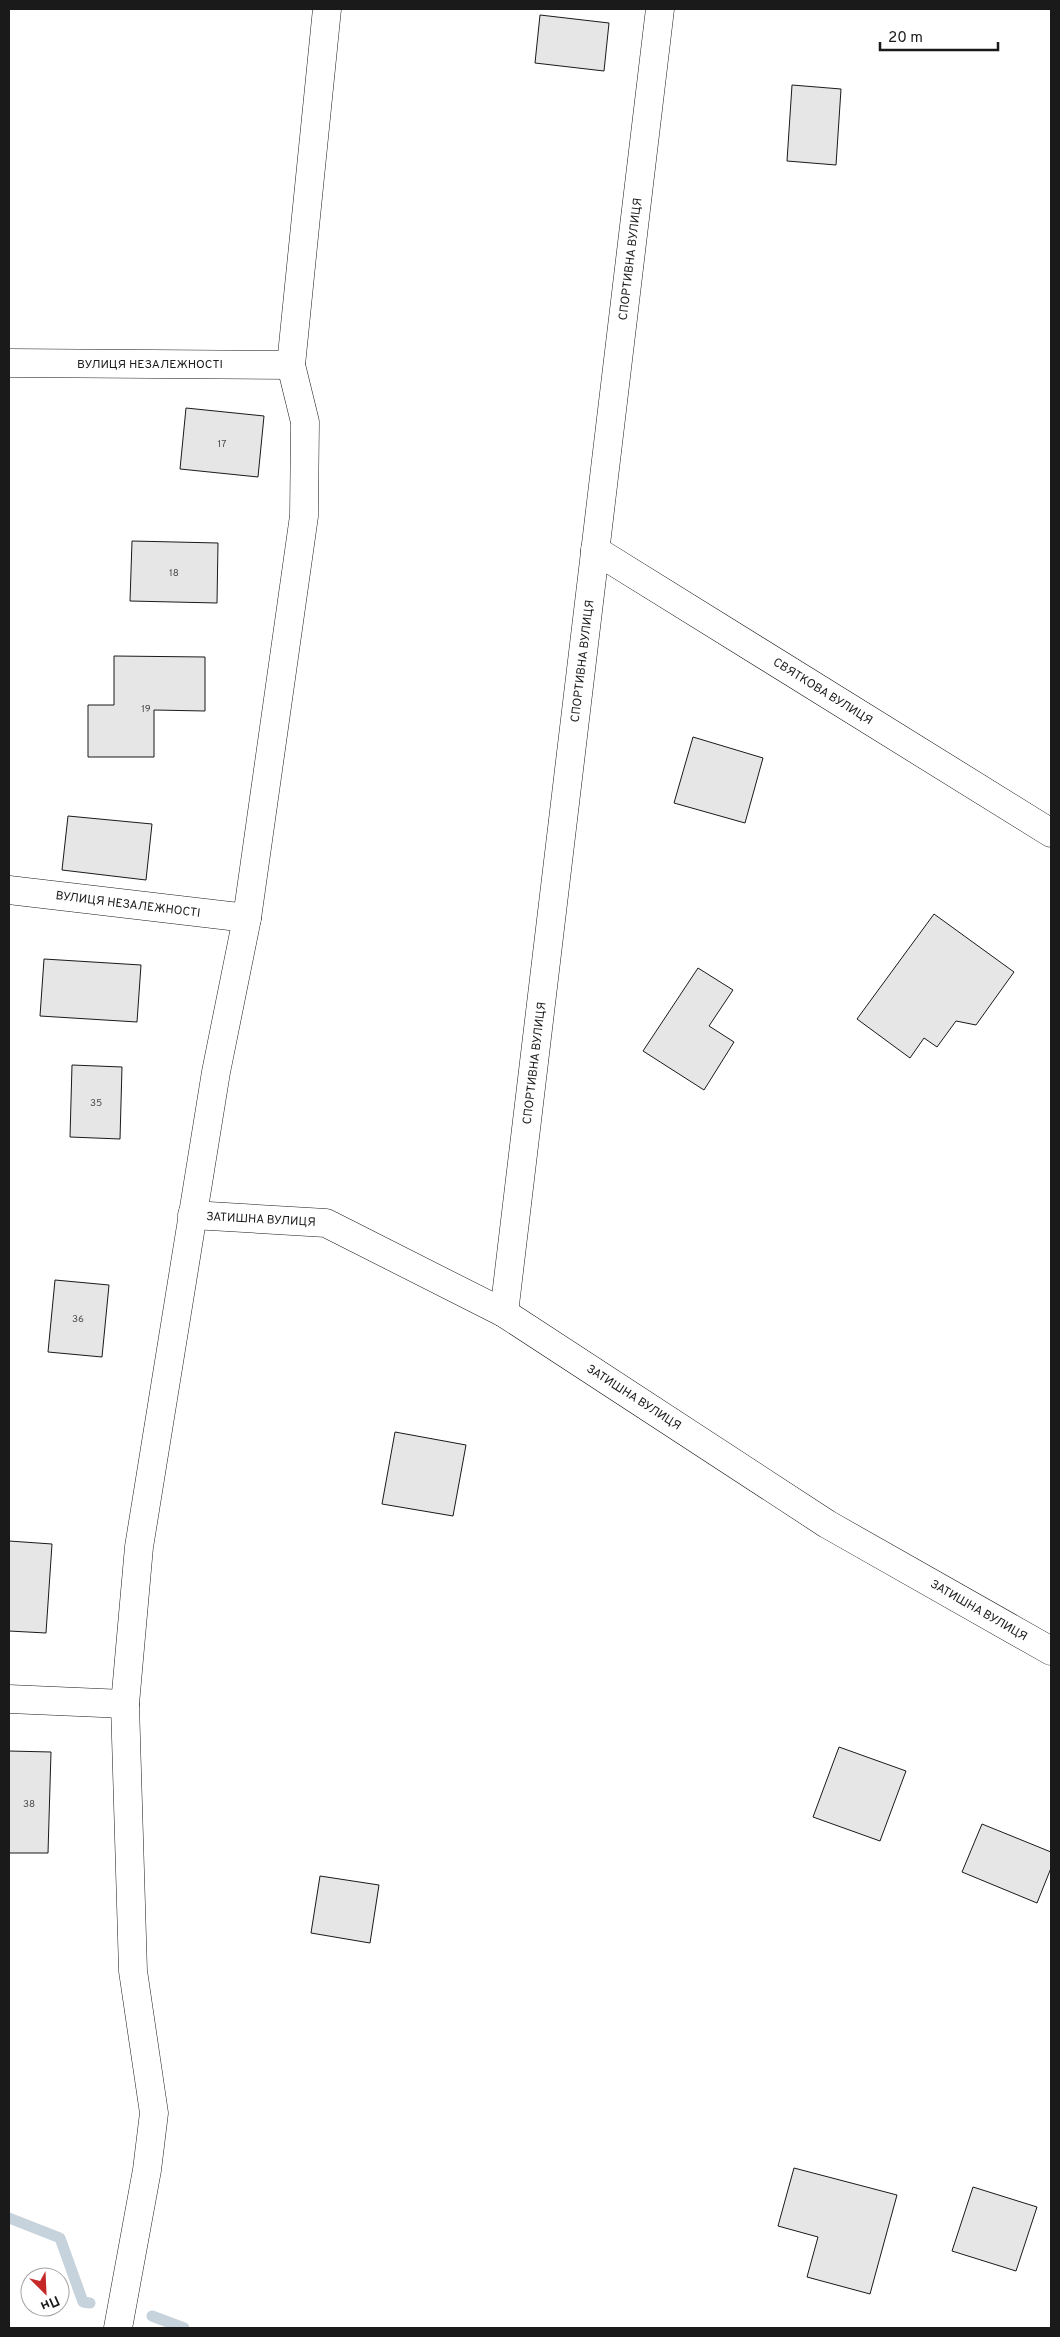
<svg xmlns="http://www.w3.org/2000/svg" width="1060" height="2337" font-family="Overpass,sans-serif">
<rect width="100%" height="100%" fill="#fff"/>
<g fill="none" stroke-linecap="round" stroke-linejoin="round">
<g stroke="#c6d2dc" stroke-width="11">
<polyline points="9,2218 60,2238 83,2302 90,2303"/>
<polyline points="152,2316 184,2328"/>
</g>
</g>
<g fill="#e6e6e6" stroke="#1a1a1a">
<polygon points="540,15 609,23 604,71 535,63"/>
<polygon points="792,85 841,89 836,165 787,161"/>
<polygon points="186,408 264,416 258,477 180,469"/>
<polygon points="132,541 218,543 217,603 130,601"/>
<polygon points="114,656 205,657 205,711 154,710 154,757 88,757 88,705 114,705"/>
<polygon points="693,737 763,758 745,823 674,803"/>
<polygon points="68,816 152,824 146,880 62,870"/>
<polygon points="934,914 1014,972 976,1025 956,1021 937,1047 924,1038 910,1058 857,1019"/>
<polygon points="44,959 141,965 137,1022 40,1016"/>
<polygon points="698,968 733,990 709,1026 734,1042 704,1090 643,1051"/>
<polygon points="72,1065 122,1067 120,1139 70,1137"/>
<polygon points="55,1280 109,1285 102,1357 48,1352"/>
<polygon points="395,1432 466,1445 453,1516 382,1504"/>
<polygon points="9,1541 52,1544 46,1633 9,1631"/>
<polygon points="839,1747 906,1771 880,1841 813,1817"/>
<polygon points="9,1751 51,1752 48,1853 9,1853"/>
<polygon points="982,1824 1051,1852 1051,1868 1037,1903 962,1872"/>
<polygon points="320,1876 379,1885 370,1943 311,1933"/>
<polygon points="794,2168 897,2195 870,2294 807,2277 818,2237 778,2226"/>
<polygon points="973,2187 1037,2207 1016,2271 952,2251"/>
</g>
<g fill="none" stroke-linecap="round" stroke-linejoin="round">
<g stroke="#1a1a1a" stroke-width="29">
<g id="minor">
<polyline points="9,363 291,365"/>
<polyline points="595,550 1051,833"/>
<polyline points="9,890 247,918"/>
<polyline points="192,1215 326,1223 504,1313 827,1524 1051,1651"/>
<polyline points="504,1313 660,9"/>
<polyline points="9,1699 125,1704"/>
<polyline points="118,2328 147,2170 154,2113 133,1971 125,1704 139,1547 216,1072 247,918 304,516 305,422 291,365 327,9"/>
</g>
</g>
<use href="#minor" stroke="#fff" stroke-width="28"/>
</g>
<g text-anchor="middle" stroke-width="4" stroke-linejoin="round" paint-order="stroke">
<g font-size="10" fill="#4d4d4d">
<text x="222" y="447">17</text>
<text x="174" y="576">18</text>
<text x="146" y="712">19</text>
<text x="96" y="1106">35</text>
<text x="78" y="1322">36</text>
<text x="29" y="1807">38</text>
</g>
<g font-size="12" fill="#1a1a1a" stroke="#fff">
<text transform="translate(630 259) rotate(-83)" y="4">СПОРТИВНА ВУЛИЦЯ</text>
<text x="150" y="368">ВУЛИЦЯ НЕЗАЛЕЖНОСТІ</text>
<text transform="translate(582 661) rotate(-83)" y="4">СПОРТИВНА ВУЛИЦЯ</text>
<text transform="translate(823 691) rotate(32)" y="4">СВЯТКОВА ВУЛИЦЯ</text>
<text transform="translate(128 904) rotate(7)" y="4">ВУЛИЦЯ НЕЗАЛЕЖНОСТІ</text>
<text transform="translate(534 1063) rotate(-83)" y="4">СПОРТИВНА ВУЛИЦЯ</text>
<text transform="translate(261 1219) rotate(3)" y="4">ЗАТИШНА ВУЛИЦЯ</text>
<text transform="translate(634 1397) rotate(33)" y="4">ЗАТИШНА ВУЛИЦЯ</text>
<text transform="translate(979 1610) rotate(30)" y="4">ЗАТИШНА ВУЛИЦЯ</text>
</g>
</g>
<rect width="1060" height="2337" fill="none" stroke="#1a1a1a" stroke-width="20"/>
<g transform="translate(45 2292) rotate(156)"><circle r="24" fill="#ffffff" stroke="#a3a3a3"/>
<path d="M0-4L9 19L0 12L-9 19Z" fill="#c62828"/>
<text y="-8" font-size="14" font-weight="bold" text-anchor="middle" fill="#1a1a1a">Пн</text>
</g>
<path d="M880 42v8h118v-8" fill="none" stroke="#1a1a1a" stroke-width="2.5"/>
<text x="888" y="42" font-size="15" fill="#1a1a1a" stroke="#ffffff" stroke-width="4" paint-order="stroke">20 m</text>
</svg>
